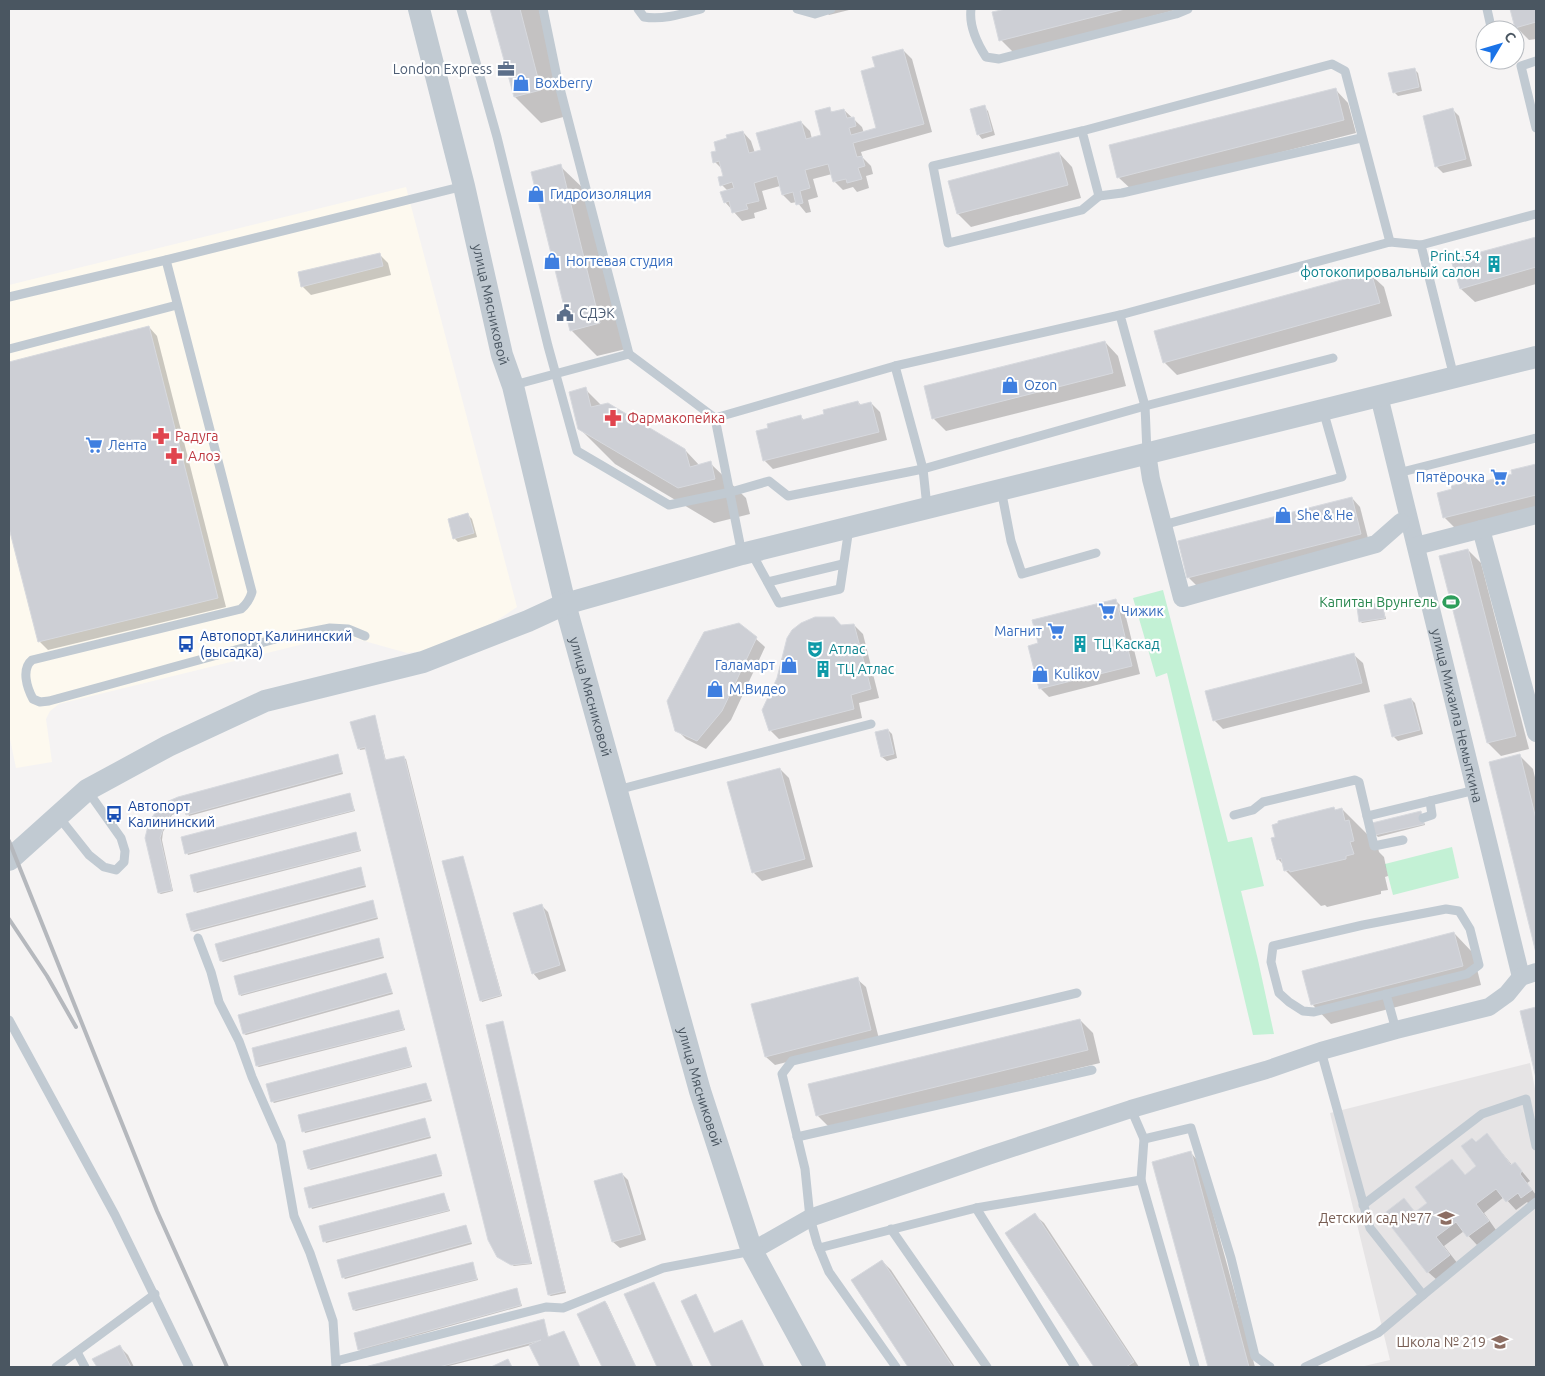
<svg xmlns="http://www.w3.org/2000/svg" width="1545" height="1376" font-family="Ubuntu,sans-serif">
<rect width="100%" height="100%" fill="#f5f3f3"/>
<polygon fill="#fdf9ef" points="406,187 517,607 493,623 423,651 407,653 350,637 336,636 59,704 50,711 46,719 52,762 16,768 9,734 9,285"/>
<polygon fill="#e6e4e5" points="1530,1063 1536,1094 1536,1367 1360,1367 1390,1360 1330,1113"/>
<g fill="#c3f1d5">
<polygon points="1163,590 1228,842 1252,837 1264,886 1241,891 1258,960 1274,1034 1253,1035 1167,673 1156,677 1133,598"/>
<polygon points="1452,847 1459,878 1393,895 1385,864"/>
</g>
<g fill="#0003">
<polygon points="492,9 539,10 567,116 541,123 515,97"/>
<polygon points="823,9 853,9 829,15"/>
<polygon points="1011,9 1179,9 1014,53 1001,40 994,13"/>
<polygon points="1511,9 1536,9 1536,39 1529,40 1516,27"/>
<polygon points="903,50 912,59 932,132 861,152 863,158 871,166 873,174 866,176 869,188 857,192 853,187 843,190 834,181 832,174 813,179 818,197 808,200 811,212 806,213 797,202 791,203 783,195 780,186 762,191 767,209 754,213 755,218 742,221 725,202 728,191 722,185 725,177 723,170 715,162 718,152 743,132 751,141 755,153 762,150 801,122 810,131 812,139 823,135 829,109 833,113 844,110 862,127 864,133 878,129 876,68"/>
<polygon points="1414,69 1418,73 1422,91 1398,96 1394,92"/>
<polygon points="1335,89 1348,103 1356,133 1132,190 1118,177"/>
<polygon points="984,107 988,111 995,135 982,139 978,134"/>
<polygon points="1453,110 1459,116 1472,166 1443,173 1436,166"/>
<polygon points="1059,153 1072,167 1081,198 971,227 958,214"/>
<polygon points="560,166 587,192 626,349 597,356 571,330"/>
<polygon points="1536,239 1536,284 1475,302 1461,289 1452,261"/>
<polygon points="379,254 388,263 391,275 311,295 302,286"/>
<polygon points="1370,274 1384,287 1392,316 1177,375 1164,362"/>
<polygon points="149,327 157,336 226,607 48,650 39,641 9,522 9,363"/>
<polygon points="1105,342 1118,356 1126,386 946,431 933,418"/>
<polygon points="585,389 602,406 685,450 700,466 710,463 746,498 750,514 714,523 615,464 579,428"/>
<polygon points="858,402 862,406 871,403 880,412 887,440 773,469 764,460 800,416 804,420 826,415"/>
<polygon points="1536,465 1536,511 1457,530 1444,517 1481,480 1484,482 1514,475 1513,471"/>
<polygon points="1352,498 1360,507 1369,542 1197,586 1188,577"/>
<polygon points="468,515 472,519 477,537 458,542 454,538"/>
<polygon points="1468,550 1481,563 1529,749 1501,756 1488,743"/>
<polygon points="1116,601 1124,609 1140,674 1049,697 1040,688 1039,644"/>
<polygon points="1382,604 1386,619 1362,623 1361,622"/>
<polygon points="739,624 765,647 731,720 706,749 686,739 677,730"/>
<polygon points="854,625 863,634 879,698 859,703 862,718 779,739 770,730 842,626"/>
<polygon points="1354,655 1363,663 1370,692 1223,729 1214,720"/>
<polygon points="1411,699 1415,703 1423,734 1398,741 1394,737"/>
<polygon points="375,716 386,761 404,758 406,759 532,1264 514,1266 500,1258 367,749 360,750 359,748"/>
<polygon points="888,730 892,734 897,758 887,761 882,757 877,732"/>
<polygon points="338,756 343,774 189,816 186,810 172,815 163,832 162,840 173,891 161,894 159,893 158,811"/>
<polygon points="1520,756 1533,769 1536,782 1536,949 1490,763"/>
<polygon points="780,769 789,778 813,867 762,881 753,872"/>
<polygon points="349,794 355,811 188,855 187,853"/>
<polygon points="1334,809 1336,811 1342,809 1377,844 1379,852 1384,857 1386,867 1388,876 1385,877 1388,890 1381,891 1381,894 1327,907 1325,905 1321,906 1285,870 1284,865 1278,859"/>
<polygon points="1421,813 1425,825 1378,837 1376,835 1374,824"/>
<polygon points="355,834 361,851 197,893 195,891"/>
<polygon points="463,857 502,996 482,1002 481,1000"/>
<polygon points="360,869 366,887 194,932 192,931"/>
<polygon points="372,901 378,919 223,962 221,961"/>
<polygon points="542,906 548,912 566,971 539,980 533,973"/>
<polygon points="1454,933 1473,953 1481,985 1331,1024 1312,1004"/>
<polygon points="378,940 384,958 241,996 240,994"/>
<polygon points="386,975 393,994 246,1035 244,1034 240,1016"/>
<polygon points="857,979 866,987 879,1039 775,1065 766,1057 753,1005"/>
<polygon points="1536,1008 1536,1073 1521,1012"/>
<polygon points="399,1012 405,1030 259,1067 257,1066 253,1049"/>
<polygon points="1080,1020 1093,1033 1100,1063 830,1128 817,1115"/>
<polygon points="503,1023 566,1293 551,1296 549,1295"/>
<polygon points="406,1049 412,1067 274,1103 272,1101"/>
<polygon points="426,1084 432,1101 305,1133 304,1131"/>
<polygon points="424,1119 431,1138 311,1170 309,1169 305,1152"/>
<polygon points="1487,1135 1512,1165 1515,1163 1530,1181 1527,1183 1536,1195 1536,1202 1531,1206 1527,1202 1516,1210 1504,1197 1484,1213 1496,1230 1477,1245 1464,1231 1444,1246 1458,1264 1437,1280 1428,1272 1404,1200 1416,1213 1428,1203 1452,1160 1466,1176 1478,1166 1476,1144"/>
<polygon points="1191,1153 1199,1162 1255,1367 1209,1367 1154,1163"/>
<polygon points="436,1155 442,1176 312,1209 311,1207"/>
<polygon points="622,1174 628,1180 646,1240 620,1248 613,1242"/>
<polygon points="444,1195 450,1211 326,1243 325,1241"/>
<polygon points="1035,1215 1044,1223 1139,1367 1095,1367 1007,1233"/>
<polygon points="466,1226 472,1244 345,1279 343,1277"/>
<polygon points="882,1261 891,1270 955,1367 910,1367 853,1280"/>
<polygon points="472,1263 478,1280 356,1311 354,1310"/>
<polygon points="516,1289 522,1306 361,1351 359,1350 355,1334"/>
<polygon points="682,1301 714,1334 743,1323 764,1367 713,1367"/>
<polygon points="605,1302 607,1304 636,1367 603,1367 579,1315"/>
<polygon points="543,1320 549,1338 565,1334 580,1367 541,1367 531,1345 445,1367 369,1367"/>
<polygon points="119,1346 128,1355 134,1367 98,1367 94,1359"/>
</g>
<g fill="#cdcfd5" stroke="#d7d9de">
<polygon points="490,9 520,9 541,90 514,97"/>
<polygon points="1006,9 1125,9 999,41 992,12"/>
<polygon points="1510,9 1536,9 1536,22 1515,28"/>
<polygon points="903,49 924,124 853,143 857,157 862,156 865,166 858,168 862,179 847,183 846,179 833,182 828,164 805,170 810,188 800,191 803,203 796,205 793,192 782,195 777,176 754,183 759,201 746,204 748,209 732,213 729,201 724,203 720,192 734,188 732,182 720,186 718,177 723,176 719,161 713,163 711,152 716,151 714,142 727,138 726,135 743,131 749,153 761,150 756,133 801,121 806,139 821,135 815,111 830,107 831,112 844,109 847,118 854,117 856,126 849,128 851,135 876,128 861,71 875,67 872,57"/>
<polygon points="1415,68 1419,87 1393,93 1388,73"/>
<polygon points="1336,88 1344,120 1117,178 1109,145"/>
<polygon points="985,105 992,131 977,135 970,109"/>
<polygon points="1453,108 1466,159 1435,167 1423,116"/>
<polygon points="1059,152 1068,185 957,214 948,181"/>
<polygon points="561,164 600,323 570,331 531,172"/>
<polygon points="1536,237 1536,267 1460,289 1451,260"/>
<polygon points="380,253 383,266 301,287 298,272"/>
<polygon points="1371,272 1380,303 1163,363 1154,331"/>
<polygon points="149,326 218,598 38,642 9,528 9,362"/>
<polygon points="1105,341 1113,373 932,419 924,386"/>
<polygon points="586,387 591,407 608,403 685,449 690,467 711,461 715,479 678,488 578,429 569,392"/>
<polygon points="858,401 859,405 871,402 879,432 763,461 756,431 768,428 767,424 801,415 802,420 824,414 823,410"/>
<polygon points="1536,464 1536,495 1443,518 1437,493 1452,489 1451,486 1481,478 1482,482 1512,474 1511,470"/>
<polygon points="1352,497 1361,534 1187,578 1178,541"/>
<polygon points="468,513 474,533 453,539 448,519"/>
<polygon points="1468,549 1516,736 1487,743 1439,556"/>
<polygon points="1116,599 1132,666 1039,689 1028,646 1038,643 1032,620"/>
<polygon points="1382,602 1385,618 1359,622 1357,607"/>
<polygon points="815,617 834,617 841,625 854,624 871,689 851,695 854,709 769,731 762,710 777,678 787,638 792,630 801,623"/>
<polygon points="739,623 757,637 722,711 697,741 675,731 667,701 704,632"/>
<polygon points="1354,653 1362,683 1213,721 1205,691"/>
<polygon points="1411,698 1420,730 1392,737 1384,705"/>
<polygon points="375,715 385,760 404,756 531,1263 511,1265 497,1257 488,1240 365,747 358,749 350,722"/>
<polygon points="888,729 894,754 881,757 875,732"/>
<polygon points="338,754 342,772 186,815 184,809 171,814 165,823 160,838 172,890 158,893 145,838 149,822 157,810 164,803 178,797"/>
<polygon points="1520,754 1536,819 1536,953 1489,762"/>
<polygon points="780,768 805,859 752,873 727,782"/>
<polygon points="350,793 354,810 185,854 181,837"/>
<polygon points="1334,807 1335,810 1342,808 1345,821 1349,820 1354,841 1350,842 1354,854 1346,856 1346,859 1290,872 1289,870 1284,871 1281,858 1277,860 1271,838 1275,837 1272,825 1278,823 1278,821"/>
<polygon points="1421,811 1424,824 1375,835 1372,823"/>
<polygon points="356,832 360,850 194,892 190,875"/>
<polygon points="463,856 501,995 480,1001 442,861"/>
<polygon points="361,867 365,885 191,931 186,914"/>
<polygon points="373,900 377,917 220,961 215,944"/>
<polygon points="542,904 560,965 532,974 513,913"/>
<polygon points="1454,932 1463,966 1311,1005 1302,971"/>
<polygon points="379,938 383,956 239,995 234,976"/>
<polygon points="386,973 392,992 243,1034 238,1015"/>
<polygon points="858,977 871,1030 765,1057 751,1004"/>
<polygon points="1536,1007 1536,1078 1520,1011"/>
<polygon points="399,1010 404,1029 256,1066 252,1048"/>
<polygon points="1080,1019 1088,1050 816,1116 808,1084"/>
<polygon points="503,1021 565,1291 548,1295 486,1025"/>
<polygon points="406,1047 411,1066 271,1102 266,1084"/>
<polygon points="426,1083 431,1099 302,1132 298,1115"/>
<polygon points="425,1118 430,1136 308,1169 303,1151"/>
<polygon points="1487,1133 1511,1165 1515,1162 1522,1171 1520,1174 1532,1190 1521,1198 1518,1193 1506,1202 1496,1189 1476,1204 1489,1221 1467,1237 1456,1222 1436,1237 1450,1255 1427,1273 1382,1215 1404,1198 1415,1212 1427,1203 1415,1187 1452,1159 1465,1175 1476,1166 1461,1146 1472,1138 1476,1142"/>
<polygon points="1191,1151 1249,1367 1208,1367 1152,1162"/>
<polygon points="436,1154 442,1174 309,1208 304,1188"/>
<polygon points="622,1173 641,1234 612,1242 594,1181"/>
<polygon points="444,1193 449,1210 323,1242 319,1226"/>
<polygon points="1035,1213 1134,1362 1126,1367 1094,1367 1005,1233"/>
<polygon points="466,1225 471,1242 342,1278 337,1260"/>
<polygon points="882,1260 953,1367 908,1367 851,1280"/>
<polygon points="473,1262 477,1279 353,1310 348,1293"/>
<polygon points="654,1282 693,1367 657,1367 624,1294"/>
<polygon points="517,1288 521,1305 358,1350 354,1333"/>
<polygon points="696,1294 714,1333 742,1320 764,1367 712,1367 681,1301"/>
<polygon points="605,1301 636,1367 602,1367 577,1314"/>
<polygon points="544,1319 548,1337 564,1331 580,1367 540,1367 529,1345 541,1340 439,1367 365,1367"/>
<polygon points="120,1345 131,1367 97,1367 92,1359"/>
<polygon points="508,1359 512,1367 491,1367"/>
</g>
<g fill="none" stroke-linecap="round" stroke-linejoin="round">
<g stroke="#c1cad2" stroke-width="9">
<polyline points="461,9 497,137 548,346 577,451 669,505 731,492 769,481 788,496 923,469 1145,406 1333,358"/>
<path d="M 638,9 L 644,17 C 663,20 682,14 701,9"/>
<polyline points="797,9 815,14 831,9"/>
<path d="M 971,9 C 969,25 977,43 986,57 L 999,59 L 1176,14 L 1188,9"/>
<polyline points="1487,9 1491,27 1494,30"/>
<polyline points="1536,61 1521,66 1536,128"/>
<polyline points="1082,131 933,166 948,243 1082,210 1099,196"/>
<polyline points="1361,138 1122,193 1099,196 1082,131 1332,64 1345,71 1390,242"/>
<path d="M 166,260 L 252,592 C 250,599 247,604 241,609 L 32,660 C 21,669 27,688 33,699 L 40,702 L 49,701 L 279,638 L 330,628 L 348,629 L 365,636"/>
<polyline points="9,297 166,260 464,186"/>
<polyline points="9,349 177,305"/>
<polyline points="629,354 715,418 895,366 1120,315"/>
<polyline points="895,366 923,469 927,507"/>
<polyline points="1454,377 1421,245 1536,214"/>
<polyline points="514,385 629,354 557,77 543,9"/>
<polyline points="715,418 742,554"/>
<polyline points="1147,453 1145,406 1120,315 1390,242 1421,245"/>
<polyline points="1398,473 1536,438"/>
<polyline points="1001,489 1011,541 1022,574 1096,553"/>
<polyline points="1163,525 1342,477 1323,410"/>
<polyline points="751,552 779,603 840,589 849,528"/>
<polyline points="768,582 843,564"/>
<polyline points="617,790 871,724"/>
<polyline points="1234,815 1253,810 1263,802 1355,780 1359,782 1367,816 1475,790"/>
<polyline points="58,816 89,855 104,867 116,870 124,862 125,851 121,838 87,790"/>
<polyline points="1367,816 1374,846 1403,840"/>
<polyline points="1423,818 1432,815 1430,801"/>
<polygon points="1446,909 1459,911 1470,929 1479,965 1467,974 1314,1012 1303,1011 1289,1002 1279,993 1271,962 1273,946 1363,925"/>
<polyline points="198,938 211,972 219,1002 239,1041 252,1077 281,1143 294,1216 310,1253 333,1321 336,1367"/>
<polyline points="1386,994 1396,1030"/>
<polyline points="9,1020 115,1215 189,1367"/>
<polyline points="1131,1109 1144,1139 1191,1128 1231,1258 1255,1356 1270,1367"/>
<polyline points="797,1137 1092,1070"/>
<polyline points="1144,1139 1141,1180 1195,1367"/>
<polyline points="1363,1205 1482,1114 1526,1099 1536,1146"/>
<polyline points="976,1208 1075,1367"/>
<polyline points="891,1229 987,1367"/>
<polyline points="819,1248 976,1208 1141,1180"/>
<polyline points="1423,1295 1536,1202"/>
<polyline points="77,1352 85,1367"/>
<polyline points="336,1361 546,1307 563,1308 663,1268 752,1251"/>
<polyline points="56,1367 155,1294"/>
<polyline points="896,1367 829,1272 817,1243 810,1218 805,1169 782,1074 792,1061 1077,993"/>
<polyline points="1305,1367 1378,1333 1423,1295 1370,1228 1321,1051"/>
</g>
<g stroke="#c1cad2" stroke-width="18">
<path id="s1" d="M 1379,396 L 1521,977"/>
<polyline points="1147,453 1151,479 1182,598 1376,544 1401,522"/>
<polyline points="1481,529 1536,733"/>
<polyline points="1416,546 1536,515"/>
<polyline points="752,1251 810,1218 988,1156 1131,1109 1266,1070 1321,1051 1396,1030 1489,1007 1507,994 1521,977 1536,972"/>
</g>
<g stroke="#c1cad2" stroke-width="22">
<path id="s2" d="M 419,9 L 464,186 L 502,355 L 513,386 L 565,604 L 700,1091 L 752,1251 L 815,1367"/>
<polyline points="9,860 87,790 168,746 265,701 423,662 528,621 565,604 742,554 1536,357"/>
</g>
<g stroke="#b5b8bd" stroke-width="4">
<polyline points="9,841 157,1211 227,1367"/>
<polyline points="9,919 47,976 76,1027"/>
</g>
</g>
<defs>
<g id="office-bare" transform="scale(1.35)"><path d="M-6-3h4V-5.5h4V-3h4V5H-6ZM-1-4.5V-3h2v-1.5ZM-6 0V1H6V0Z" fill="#5c6f8a" stroke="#fff" stroke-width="2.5" paint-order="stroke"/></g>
<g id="shop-bare" transform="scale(1.35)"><path d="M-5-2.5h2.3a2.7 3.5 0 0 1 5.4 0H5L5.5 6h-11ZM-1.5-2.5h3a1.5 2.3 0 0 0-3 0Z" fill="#3f7fe0" stroke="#fff" stroke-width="2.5" paint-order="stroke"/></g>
<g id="building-bare" transform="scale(1.35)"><path d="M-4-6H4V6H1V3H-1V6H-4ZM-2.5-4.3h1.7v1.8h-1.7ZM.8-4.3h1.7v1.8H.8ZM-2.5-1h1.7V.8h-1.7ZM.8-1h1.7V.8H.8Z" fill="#0f9aa8" stroke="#fff" stroke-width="2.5" paint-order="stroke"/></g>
<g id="civic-bare" transform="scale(1.35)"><path d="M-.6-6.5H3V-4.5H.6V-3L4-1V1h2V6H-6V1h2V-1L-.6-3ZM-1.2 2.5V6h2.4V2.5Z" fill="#5c6f8a" stroke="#fff" stroke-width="2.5" paint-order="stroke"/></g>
<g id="pharmacy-bare" transform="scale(1.35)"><path d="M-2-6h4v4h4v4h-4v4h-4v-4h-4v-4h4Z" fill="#e0444e" stroke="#fff" stroke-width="2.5" paint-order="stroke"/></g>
<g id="supermarket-bare" transform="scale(1.35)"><path d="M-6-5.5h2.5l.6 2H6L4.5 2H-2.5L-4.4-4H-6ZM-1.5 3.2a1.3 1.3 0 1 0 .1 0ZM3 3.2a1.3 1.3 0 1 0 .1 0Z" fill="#3f7fe0" stroke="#fff" stroke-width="2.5" paint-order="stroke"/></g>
<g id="stadium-bare" transform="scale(1.35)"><path d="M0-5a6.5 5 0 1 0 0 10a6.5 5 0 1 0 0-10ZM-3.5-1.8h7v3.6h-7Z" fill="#2e9e5b" stroke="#fff" stroke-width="2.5" paint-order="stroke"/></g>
<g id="bus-bare" transform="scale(1.35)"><path d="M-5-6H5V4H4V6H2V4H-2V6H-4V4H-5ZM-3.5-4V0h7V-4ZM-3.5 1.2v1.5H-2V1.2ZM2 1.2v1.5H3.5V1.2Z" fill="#1a4fb4" stroke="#fff" stroke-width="2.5" paint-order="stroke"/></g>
<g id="theatre-bare" transform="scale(1.35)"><path d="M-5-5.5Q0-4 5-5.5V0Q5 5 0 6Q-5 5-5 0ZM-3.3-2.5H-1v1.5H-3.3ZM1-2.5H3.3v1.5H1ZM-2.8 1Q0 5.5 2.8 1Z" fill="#0f9aa8" stroke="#fff" stroke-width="2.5" paint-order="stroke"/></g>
<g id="school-bare" transform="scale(1.35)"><path d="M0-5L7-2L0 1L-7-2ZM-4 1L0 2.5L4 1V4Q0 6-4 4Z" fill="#8d6e63" stroke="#fff" stroke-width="2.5" paint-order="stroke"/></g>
</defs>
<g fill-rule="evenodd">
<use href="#office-bare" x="506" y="69"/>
<use href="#shop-bare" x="521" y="83"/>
<use href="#shop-bare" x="536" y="194"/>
<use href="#shop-bare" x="552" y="261"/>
<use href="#building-bare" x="1494" y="264"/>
<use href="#civic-bare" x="565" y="313"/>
<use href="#shop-bare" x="1010" y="385"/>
<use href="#pharmacy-bare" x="613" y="418"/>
<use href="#pharmacy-bare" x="161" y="436"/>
<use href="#supermarket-bare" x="94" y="445"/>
<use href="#pharmacy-bare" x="174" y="456"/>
<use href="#supermarket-bare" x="1499" y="477"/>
<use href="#shop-bare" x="1283" y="515"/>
<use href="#stadium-bare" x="1451" y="602"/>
<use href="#supermarket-bare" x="1107" y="611"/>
<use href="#supermarket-bare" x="1056" y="631"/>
<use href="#bus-bare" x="186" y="644"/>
<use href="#building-bare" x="1080" y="644"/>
<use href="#theatre-bare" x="815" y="649"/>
<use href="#shop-bare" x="789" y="665"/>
<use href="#building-bare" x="823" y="669"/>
<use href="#shop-bare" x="1040" y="674"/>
<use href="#shop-bare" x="715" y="689"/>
<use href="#bus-bare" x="114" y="814"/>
<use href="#school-bare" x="1446" y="1218"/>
<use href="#school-bare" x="1500" y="1342"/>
</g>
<g text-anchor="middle" stroke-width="4.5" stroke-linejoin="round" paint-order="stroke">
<g font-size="14" fill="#4e5e75" stroke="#fff" text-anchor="end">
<text x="492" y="74">London Express</text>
<text x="579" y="318" text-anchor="start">СДЭК</text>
</g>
<g font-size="14" fill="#366cbe" stroke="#fff" text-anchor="start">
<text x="535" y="88">Boxberry</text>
<text x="550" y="199">Гидроизоляция</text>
<text x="566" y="266">Ногтевая студия</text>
<text x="1024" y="390">Ozon</text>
<text x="108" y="450">Лента</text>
<text x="1485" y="482" text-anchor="end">Пятёрочка</text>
<text x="1297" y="520">She &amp; He</text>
<text x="1121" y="616">Чижик</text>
<text x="1042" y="636" text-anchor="end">Магнит</text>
<text x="775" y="670" text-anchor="end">Галамарт</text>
<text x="1054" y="679">Kulikov</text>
<text x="729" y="694">М.Видео</text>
</g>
<g font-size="14" fill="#0d838f" stroke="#fff" text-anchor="start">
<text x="1480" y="261" text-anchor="end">Print.54<tspan x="1480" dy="16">фотокопировальный салон</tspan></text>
<text x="1094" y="649">ТЦ Каскад</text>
<text x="829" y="654">Атлас</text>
<text x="837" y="674">ТЦ Атлас</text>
</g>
<g font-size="14" fill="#4a5661" stroke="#fff">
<text dy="5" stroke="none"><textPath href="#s2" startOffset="304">улица Мясниковой</textPath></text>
<text dy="5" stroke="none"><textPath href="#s2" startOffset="709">улица Мясниковой</textPath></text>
<text dy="5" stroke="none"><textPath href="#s1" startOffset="329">улица Михаила Немыткина</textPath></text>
<text dy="5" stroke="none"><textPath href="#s2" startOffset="1114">улица Мясниковой</textPath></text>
</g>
<g font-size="14" fill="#be3a42" stroke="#fff" text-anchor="start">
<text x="627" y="423">Фармакопейка</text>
<text x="175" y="441">Радуга</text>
<text x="188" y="461">Алоэ</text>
</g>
<g font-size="14" fill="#27864d" stroke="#fff" text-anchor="end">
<text x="1437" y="607">Капитан Врунгель</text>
</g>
<g font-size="14" fill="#164399" stroke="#fff" text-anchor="start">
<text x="200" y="641">Автопорт Калининский<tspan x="200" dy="16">(высадка)</tspan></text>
<text x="128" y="811">Автопорт<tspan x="128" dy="16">Калининский</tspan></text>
</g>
<g font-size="14" fill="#785e54" stroke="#fff" text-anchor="end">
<text x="1432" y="1223">Детский сад №77</text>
<text x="1486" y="1347">Школа № 219</text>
</g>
</g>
<rect width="1545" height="1376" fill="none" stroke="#4a5661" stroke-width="20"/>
<g transform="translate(1500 45) rotate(52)"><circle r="24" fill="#ffffff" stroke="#b7bbc0"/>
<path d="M0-4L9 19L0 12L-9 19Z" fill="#1a73e8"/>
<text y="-8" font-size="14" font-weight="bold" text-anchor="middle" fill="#4a5661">С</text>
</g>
</svg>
